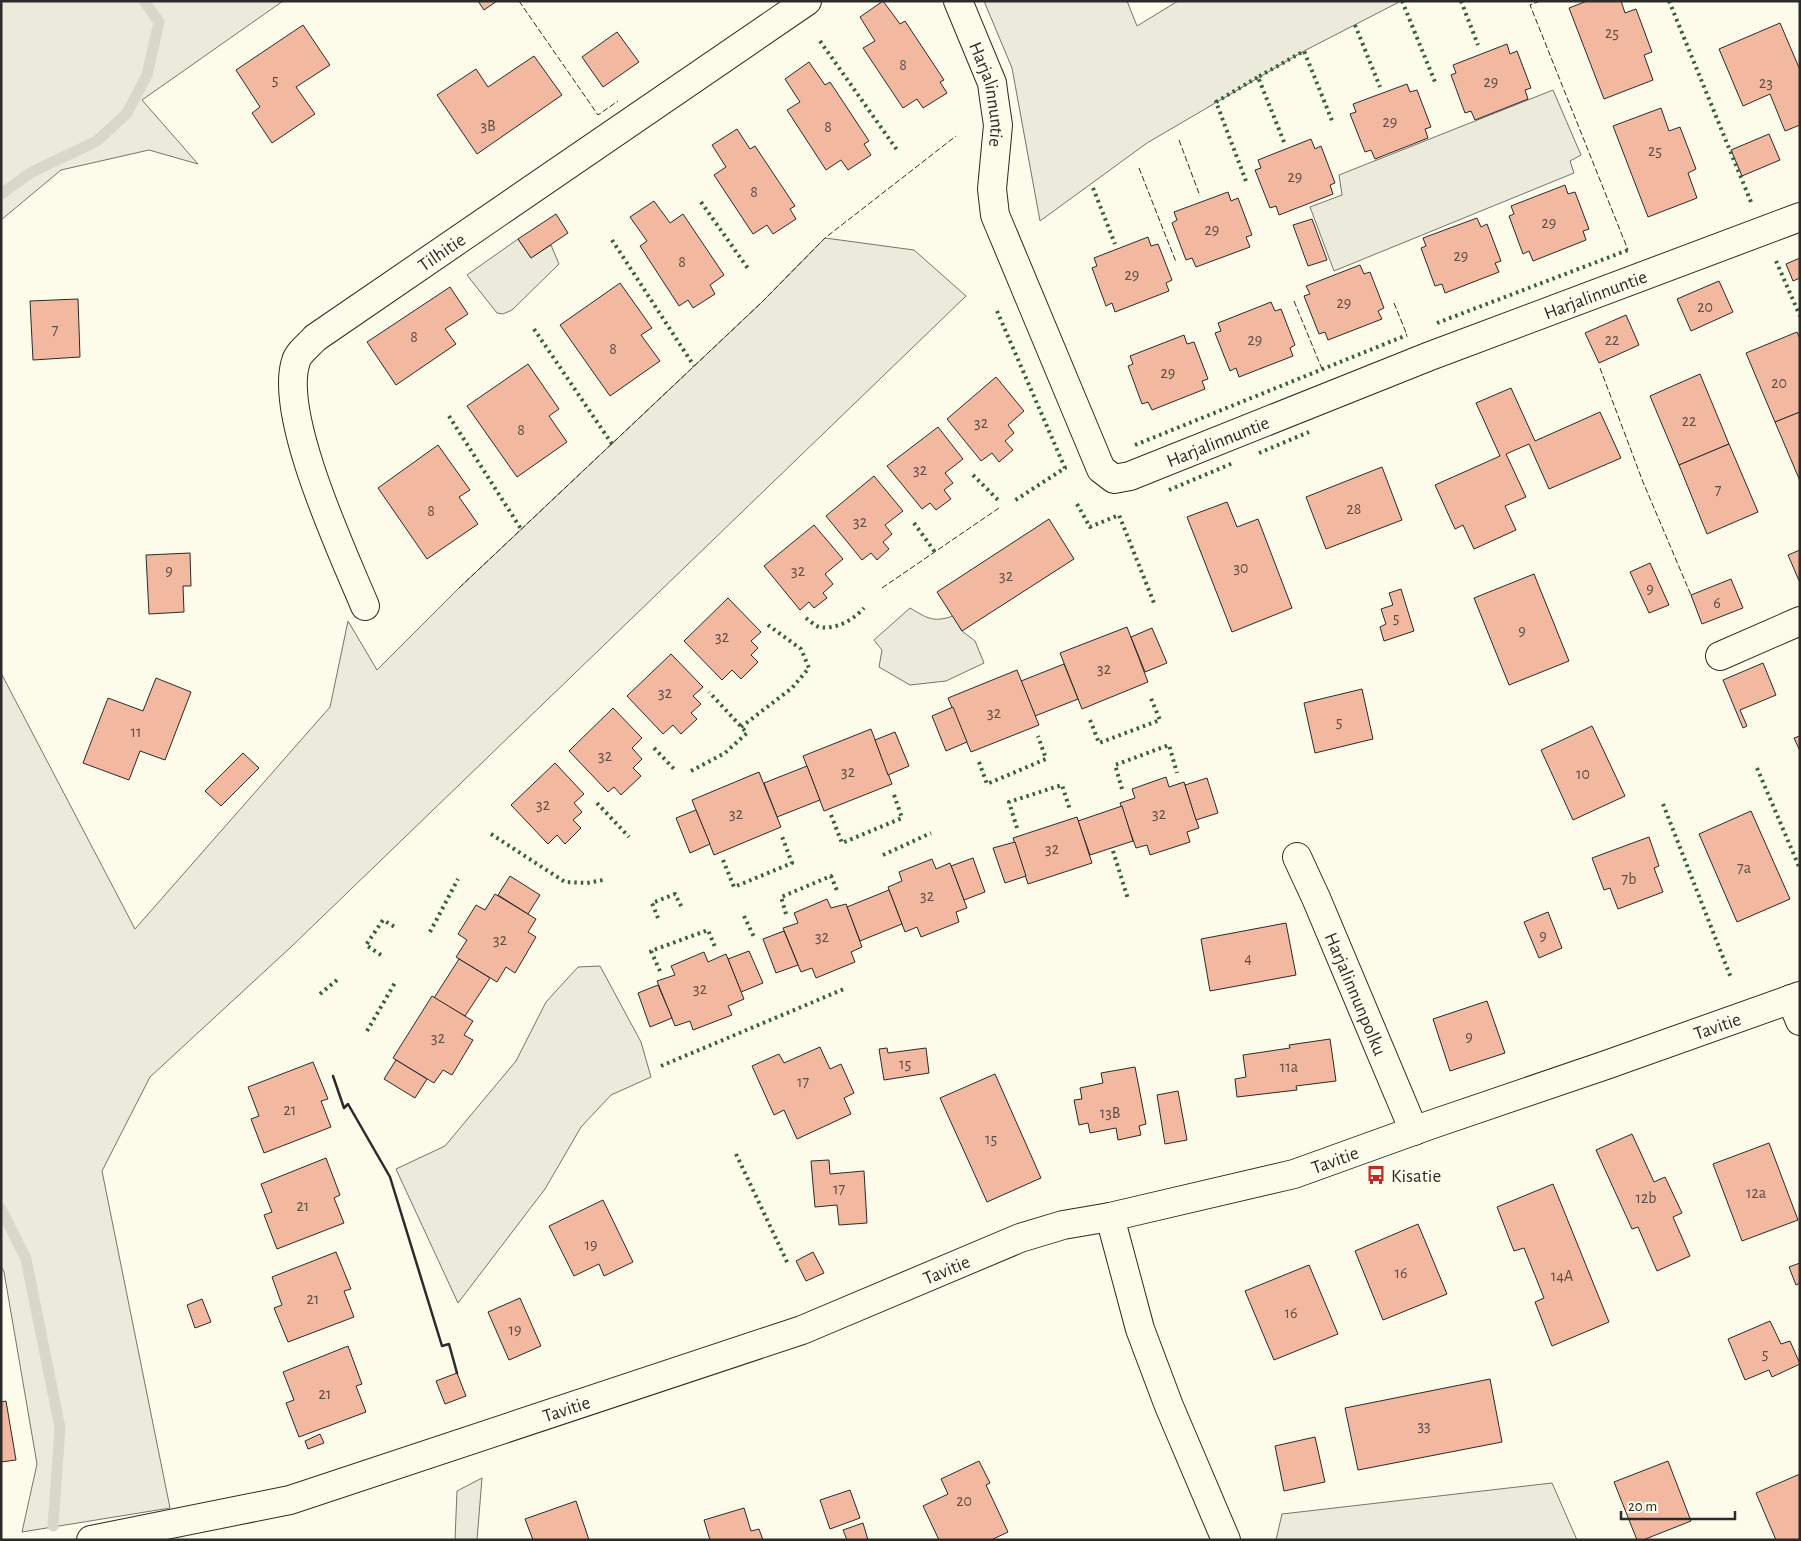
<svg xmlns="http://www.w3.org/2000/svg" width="1801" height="1541" font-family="'Alegreya Sans',sans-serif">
<rect width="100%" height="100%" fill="#fdfbea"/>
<g fill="#ecebdb" stroke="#74746e">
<polygon points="1,1 283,1 142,100 198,164 149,150 61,170 1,220"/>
<polygon points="984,1 1127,1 1137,26 1178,1 1401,1 1304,51 1147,143 1040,221 1012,68"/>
<polygon points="825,238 914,250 966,296 292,946 150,1077 102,1171 170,1508 22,1532 37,1464 4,1272 1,1266 1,673 135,929 330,707 348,621 377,670 459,588 762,302"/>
<polygon points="518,239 531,258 551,245 559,264 512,310 503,314 497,313 467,275"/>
<path d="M 910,608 C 927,618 933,623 953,616 L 962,631 L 975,641 L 984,663 L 946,681 L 910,685 L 879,667 L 882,650 L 874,640 Z"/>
<polygon points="600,966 641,1042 651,1077 611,1095 581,1127 545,1189 458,1303 396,1169 445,1146 516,1061 546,1002 578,967"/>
<polygon points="482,1478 477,1540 455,1540 457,1491"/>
<polygon points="1552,1483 1577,1540 1276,1540 1282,1514"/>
</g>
<polygon fill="#eceadb" stroke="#74746e" points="1553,90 1581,155 1570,161 1574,173 1334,271 1310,207 1342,195 1339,175"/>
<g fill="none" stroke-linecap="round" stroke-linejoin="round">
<g stroke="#d8d7c9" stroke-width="11">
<polyline points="1,194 32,172 97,141 127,113 147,75 159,22 144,1"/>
<polyline points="1,1209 26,1259 60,1428 53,1526"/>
</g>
</g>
<g fill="#f2b8a0" stroke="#2b2b2b">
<polygon points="478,1 497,1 484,10"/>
<polygon points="883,1 900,24 905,21 944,80 940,82 947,93 923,108 917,99 903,108 863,48 875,41 860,17"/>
<polygon points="1587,1 1621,1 1625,13 1636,9 1652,52 1644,55 1653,80 1604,99 1569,8"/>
<polygon points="1780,23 1800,70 1800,125 1785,131 1770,94 1743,106 1719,49"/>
<polygon points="303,25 330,65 296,87 315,114 272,143 252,113 260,107 236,70"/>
<polygon points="617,32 639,62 603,87 582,57"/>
<polygon points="1507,44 1510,54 1517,51 1531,88 1525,90 1528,99 1475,120 1471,111 1465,113 1451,75 1456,73 1453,65"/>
<polygon points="534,56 562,95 477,154 437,95 476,69 488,87"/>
<polygon points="809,62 825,85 830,82 869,141 864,144 871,155 848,170 841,160 826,170 787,110 800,102 785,79"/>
<polygon points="1407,84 1410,92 1417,90 1431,127 1425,129 1428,138 1375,159 1371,150 1365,152 1350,114 1356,112 1353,104"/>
<polygon points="1661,108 1669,131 1680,127 1696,169 1688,173 1697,198 1648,217 1613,126"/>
<polygon points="737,129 750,149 755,146 795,206 790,209 796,219 773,234 767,225 753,234 714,175 726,167 712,145"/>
<polygon points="1769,134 1780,160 1742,176 1731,150"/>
<polygon points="1311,139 1315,149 1321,146 1335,183 1330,185 1333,194 1279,215 1276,206 1270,208 1255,170 1261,168 1258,160"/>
<polygon points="1565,185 1568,194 1575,192 1589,229 1583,231 1586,240 1533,261 1529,251 1523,254 1509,216 1514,214 1511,206"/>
<polygon points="1228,192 1231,201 1238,198 1252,235 1246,237 1250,247 1196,267 1192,258 1186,260 1172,223 1177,220 1174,212"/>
<polygon points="654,201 670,223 683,214 724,275 710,285 715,294 693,308 688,300 679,306 640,246 647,241 630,217"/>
<polygon points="556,214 568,233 531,258 518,239"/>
<polygon points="1477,218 1481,227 1487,224 1501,261 1495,263 1499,272 1445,293 1442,284 1435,286 1421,248 1426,246 1423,238"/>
<polygon points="1312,219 1327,260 1308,266 1293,225"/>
<polygon points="1148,237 1151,246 1158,244 1172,280 1166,283 1169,291 1115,312 1112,303 1106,306 1092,268 1097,266 1094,258"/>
<polygon points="1800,258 1800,278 1793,281 1786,264"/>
<polygon points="1360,265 1364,274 1370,272 1384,308 1378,311 1382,319 1328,340 1325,332 1319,334 1304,296 1310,294 1306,286"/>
<polygon points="1719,281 1733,312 1691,331 1677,299"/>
<polygon points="620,283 652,328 641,335 660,361 610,396 560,325"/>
<polygon points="450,287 468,314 445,329 456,344 396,385 367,342"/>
<polygon points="78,299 80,357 33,360 30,301"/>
<polygon points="1271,302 1275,311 1281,309 1295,345 1290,348 1293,356 1239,377 1236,368 1230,371 1215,333 1221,331 1218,323"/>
<polygon points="1626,315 1639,345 1599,363 1585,333"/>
<polygon points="1797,332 1800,339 1800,412 1775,422 1746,353"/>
<polygon points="1184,335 1187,344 1194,342 1208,379 1202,381 1205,389 1152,410 1148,402 1142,404 1128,366 1133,364 1130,356"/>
<polygon points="528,364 559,409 549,416 567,442 517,477 467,406"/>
<polygon points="1700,374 1729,444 1679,465 1650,396"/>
<polygon points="996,377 1024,411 1008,425 1014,433 1005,441 1013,450 999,462 992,453 981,461 947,419"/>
<polygon points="1511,388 1535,441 1600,412 1621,458 1549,489 1529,444 1506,454 1526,497 1505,506 1516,530 1474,549 1463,525 1455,529 1435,485 1500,456 1476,403"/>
<polygon points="1800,412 1800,481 1775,422"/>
<polygon points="938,427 963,459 945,473 953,483 944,490 951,499 936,510 930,503 922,509 887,466"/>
<polygon points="1729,444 1758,512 1707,534 1679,465"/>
<polygon points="438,445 470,490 459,497 478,524 427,559 378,488"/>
<polygon points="1382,467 1402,520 1326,549 1306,497"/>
<polygon points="874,476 903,511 885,525 892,534 883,542 889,549 877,560 871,553 862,560 826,516"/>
<polygon points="1227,502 1237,527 1258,519 1292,608 1232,632 1187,517"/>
<polygon points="1049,519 1074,559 962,631 937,592"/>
<polygon points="814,525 843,559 825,574 833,584 823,593 827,598 814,608 809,602 800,610 764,566"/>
<polygon points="1800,550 1800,583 1788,555"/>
<polygon points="190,553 191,586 183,586 184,612 149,614 146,555"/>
<polygon points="1650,563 1669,605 1649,613 1630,572"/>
<polygon points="1534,574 1569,661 1509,685 1474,598"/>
<polygon points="1731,579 1743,608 1702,624 1691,595"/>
<polygon points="1401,589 1414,631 1384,641 1380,627 1386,624 1381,609 1393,605 1389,593"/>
<polygon points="728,598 761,632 751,641 758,648 751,655 758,662 741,679 732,670 722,680 684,641"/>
<polygon points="1127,627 1148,682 1082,709 1060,653"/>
<polygon points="1152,628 1167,663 1145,672 1131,637"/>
<polygon points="671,654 703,687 693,696 701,704 691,713 697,719 681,734 673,725 663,734 627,696"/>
<polygon points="1763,663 1776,695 1740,710 1747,726 1743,728 1723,680"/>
<polygon points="1064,664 1078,699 1035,716 1021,681"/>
<polygon points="1017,670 1039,725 971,752 948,698"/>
<polygon points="156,678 191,692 165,760 140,751 129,780 83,763 108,698 143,711"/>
<polygon points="1362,689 1373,739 1315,753 1304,703"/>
<polygon points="953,707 967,742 946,751 932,716"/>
<polygon points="613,708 642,738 632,748 642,759 633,768 641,776 621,795 614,787 608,792 569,751"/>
<polygon points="1592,726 1625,796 1573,820 1541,750"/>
<polygon points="871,729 892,784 824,811 803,756"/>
<polygon points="895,732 909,766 888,775 875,740"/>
<polygon points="1800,736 1800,751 1794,738"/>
<polygon points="243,753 259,768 221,806 205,791"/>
<polygon points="555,763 584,794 574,803 582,812 573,820 581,828 565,844 557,835 548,844 511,805"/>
<polygon points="807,766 820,800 777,817 764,783"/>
<polygon points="759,772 781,827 714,855 692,800"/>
<polygon points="1166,777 1169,787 1184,782 1199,828 1187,832 1190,842 1150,855 1147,845 1136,848 1120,803 1135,798 1132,789"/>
<polygon points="1207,778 1218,813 1196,820 1185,785"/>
<polygon points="1122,806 1133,841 1090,855 1078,821"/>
<polygon points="696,810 710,844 690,853 676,818"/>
<polygon points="1751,811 1790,899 1737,922 1699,834"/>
<polygon points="1077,817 1092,863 1028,884 1013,838"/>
<polygon points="1649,837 1659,866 1654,868 1663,892 1618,909 1610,888 1604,890 1592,858"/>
<polygon points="1015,842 1026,876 1005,883 993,848"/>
<polygon points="973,858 985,892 964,900 951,866"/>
<polygon points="932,859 936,869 950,863 967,908 956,912 959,922 921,937 917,927 905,932 888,887 902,881 899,872"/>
<polygon points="510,876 540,895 528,914 498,895"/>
<polygon points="889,890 902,924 860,941 847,907"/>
<polygon points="495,894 536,919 528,932 536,937 515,973 506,967 497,982 456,957 467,940 458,934 476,905 485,910"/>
<polygon points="827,899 831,908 846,904 862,947 851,952 855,962 816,978 812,968 801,972 783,928 798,923 794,913"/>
<polygon points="1548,912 1562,948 1539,958 1524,922"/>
<polygon points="1286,923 1296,975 1210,991 1201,939"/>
<polygon points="784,931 798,965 776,973 763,939"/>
<polygon points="749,951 763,983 741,992 728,959"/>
<polygon points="704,952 708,962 726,954 744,999 728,1006 732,1015 693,1030 690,1021 675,1026 657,981 675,975 671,966"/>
<polygon points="459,959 490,978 465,1016 434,998"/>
<polygon points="658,985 672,1018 650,1027 638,993"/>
<polygon points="432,996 473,1021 464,1035 473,1040 452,1075 443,1070 434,1083 393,1058"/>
<polygon points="1487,1001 1505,1053 1450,1071 1433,1019"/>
<polygon points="1330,1039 1336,1081 1296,1086 1297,1090 1237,1097 1235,1079 1246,1077 1243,1055 1290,1048 1289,1045"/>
<polygon points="820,1047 830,1069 841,1064 854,1093 844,1098 851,1114 797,1139 784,1110 774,1115 752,1066 779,1054 784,1063"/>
<polygon points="887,1048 888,1053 926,1048 929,1073 884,1080 879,1049"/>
<polygon points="396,1060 427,1079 415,1098 384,1079"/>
<polygon points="313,1062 328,1099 321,1101 331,1127 264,1153 251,1119 259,1116 248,1087"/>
<polygon points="1135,1067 1146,1124 1139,1126 1141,1135 1118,1140 1116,1128 1090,1133 1088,1123 1079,1125 1074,1100 1082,1099 1080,1088 1103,1083 1101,1073"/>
<polygon points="995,1074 1041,1178 987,1202 940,1098"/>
<polygon points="1178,1091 1187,1140 1165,1144 1157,1095"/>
<polygon points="1632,1134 1654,1182 1665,1177 1682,1213 1673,1217 1690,1256 1657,1271 1638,1227 1632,1229 1596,1150"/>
<polygon points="1769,1143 1798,1220 1742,1241 1713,1164"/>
<polygon points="326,1158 340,1195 334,1198 344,1223 277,1249 264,1215 272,1212 261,1184"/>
<polygon points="829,1160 830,1174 864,1171 867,1223 839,1225 837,1205 815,1207 811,1161"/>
<polygon points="1553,1184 1609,1322 1552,1346 1535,1302 1544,1298 1524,1248 1514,1251 1497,1207"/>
<polygon points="603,1200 633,1262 604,1276 599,1264 574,1276 549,1226"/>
<polygon points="1418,1224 1447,1294 1383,1320 1355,1251"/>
<polygon points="336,1252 351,1289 344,1291 354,1317 288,1342 274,1308 282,1305 272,1277"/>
<polygon points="813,1252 824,1273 806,1281 796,1261"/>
<polygon points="1800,1263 1800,1283 1796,1285 1789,1267"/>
<polygon points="1309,1265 1338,1334 1274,1360 1245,1291"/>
<polygon points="520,1298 541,1346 509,1360 488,1312"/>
<polygon points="202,1299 211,1322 195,1328 187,1305"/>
<polygon points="1770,1321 1781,1344 1790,1341 1800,1364 1772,1377 1769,1370 1745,1380 1728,1339"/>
<polygon points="348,1346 362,1384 356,1386 366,1412 299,1437 286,1403 294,1400 283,1372"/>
<polygon points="457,1373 466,1396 445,1404 436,1381"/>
<polygon points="1490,1379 1502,1442 1358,1470 1345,1408"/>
<polygon points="6,1401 16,1460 1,1462 1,1402"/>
<polygon points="320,1434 324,1443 308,1449 305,1441"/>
<polygon points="1315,1437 1325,1482 1284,1491 1275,1446"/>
<polygon points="979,1461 990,1483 986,1485 1008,1532 991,1540 939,1540 923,1506 948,1494 941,1479"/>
<polygon points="1668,1461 1691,1521 1643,1540 1637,1540 1614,1482"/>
<polygon points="1800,1474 1800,1540 1776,1540 1756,1493"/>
<polygon points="850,1490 860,1518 830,1529 820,1500"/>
<polygon points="576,1501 589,1540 533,1540 525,1519"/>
<polygon points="744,1508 751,1531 759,1529 763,1540 710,1540 704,1520"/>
<polygon points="863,1523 868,1540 847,1540 843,1530"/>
</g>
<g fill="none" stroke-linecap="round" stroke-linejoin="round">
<g stroke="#2b2b2b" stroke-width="30">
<g id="street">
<path id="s1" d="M 958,1 L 992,83 L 994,98 L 998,125 L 992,189 L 995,215 L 1101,469 L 1114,479 L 1130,476 L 1430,356 L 1800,217"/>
<path id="s2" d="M 365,606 C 343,553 278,415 296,361 C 298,353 310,344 315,338 L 807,1"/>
<polyline points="1720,656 1800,621"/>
<path id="s3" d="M 1297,857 L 1316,898 L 1414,1131"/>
<polyline points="1791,999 1800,1021"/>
<polyline points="1110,1217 1140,1329 1169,1406 1226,1540"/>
<path id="s4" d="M 91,1540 L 290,1500 L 802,1330 L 1020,1238 L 1063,1225 L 1110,1217 L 1294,1174 L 1430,1125 L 1606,1065 L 1800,996"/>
</g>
</g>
<use href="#street" stroke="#fdfbea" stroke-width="28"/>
<g stroke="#34623c" stroke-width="4" stroke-dasharray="2.5 4" stroke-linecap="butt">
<polyline points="1402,1 1435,82"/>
<polyline points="1461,1 1478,45"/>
<polyline points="1669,1 1751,202"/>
<polyline points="1355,25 1380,87"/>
<polyline points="820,41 897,150"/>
<polyline points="1284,142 1258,77 1304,51 1333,123"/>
<polyline points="1246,181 1216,102 1258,77"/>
<polyline points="1093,188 1115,244"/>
<polyline points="701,202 749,270"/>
<polyline points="612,240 694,366"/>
<polyline points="1776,261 1800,316"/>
<polyline points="997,311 1065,468 1014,501"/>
<polyline points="1437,323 1628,250"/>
<polyline points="534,329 612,444"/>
<polyline points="449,416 521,529"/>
<polyline points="1135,445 1407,335"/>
<polyline points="1259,453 1309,432"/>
<polyline points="973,475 1000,502"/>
<polyline points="1169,490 1233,463"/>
<polyline points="1077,504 1090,527 1119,515 1154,603"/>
<polyline points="914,523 935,552"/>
<path d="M 806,618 C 810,621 814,625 819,627 C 836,630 853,620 864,608"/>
<polyline points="1090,720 1099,743 1160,720 1150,696"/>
<polyline points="741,727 792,688 809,668 801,649 768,625"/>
<polyline points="654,748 675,770"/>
<polyline points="979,762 987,784 1046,759 1038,736"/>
<polyline points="1757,768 1800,869"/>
<polyline points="691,771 725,753 747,733 709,692"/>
<polyline points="1122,789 1115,765 1169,745 1177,773"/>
<polyline points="597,803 629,837"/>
<polyline points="1663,804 1731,978"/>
<polyline points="831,815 842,843 902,818 893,792"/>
<polyline points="1017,828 1009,802 1062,785 1070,810"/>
<polyline points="491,834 565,882 587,883 603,880"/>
<polyline points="1113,851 1128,899"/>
<polyline points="883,855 931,833"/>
<polyline points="723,860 734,887 792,863 781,834"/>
<polyline points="786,914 781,897 831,876 838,893"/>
<polyline points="744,916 754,937"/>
<polyline points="658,918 652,903 675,894 682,908"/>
<polyline points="430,932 458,879"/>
<polyline points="381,955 366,945 383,920 395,927"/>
<polyline points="660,971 651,951 708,930 715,947"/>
<polyline points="320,994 337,980"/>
<polyline points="367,1031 396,981"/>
<polyline points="661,1066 844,989"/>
<polyline points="736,1154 788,1264"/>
</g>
<g stroke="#2b2b2b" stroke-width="1" stroke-dasharray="6 2.5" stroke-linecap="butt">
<polyline points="519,1 598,115 618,101"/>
<polyline points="1540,1 1530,5 1628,250"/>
<polyline points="1179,140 1200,196"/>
<polyline points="1139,168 1176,262"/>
<polyline points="1294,301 1322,369"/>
<polyline points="1394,303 1407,335"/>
<polyline points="1600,368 1643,482 1691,595"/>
<polyline points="459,588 762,302 825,238 956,136"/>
<polyline points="882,588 999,508"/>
</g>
<polyline stroke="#2b2b2b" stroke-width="2.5" points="333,1076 344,1108 348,1104 390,1177 442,1346 449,1344 457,1373"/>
</g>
<defs>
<g id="bus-bare" transform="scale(1.5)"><path d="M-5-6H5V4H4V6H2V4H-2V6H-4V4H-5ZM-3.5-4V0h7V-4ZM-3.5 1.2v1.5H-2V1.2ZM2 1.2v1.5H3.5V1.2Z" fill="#c62828" stroke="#fdfbea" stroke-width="2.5" paint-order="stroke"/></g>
</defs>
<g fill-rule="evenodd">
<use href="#bus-bare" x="1376" y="1175"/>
</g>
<g text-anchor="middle" stroke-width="4" stroke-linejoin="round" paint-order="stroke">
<g font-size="16" fill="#5d4e48">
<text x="1612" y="38">25</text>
<text x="903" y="70">8</text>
<text x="275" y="85">5</text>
<text x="1491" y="87">29</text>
<text x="1766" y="88">23</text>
<text x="1390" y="127">29</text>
<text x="488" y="131">3B</text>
<text x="828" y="132">8</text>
<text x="1655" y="156">25</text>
<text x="1295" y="182">29</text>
<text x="754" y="197">8</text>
<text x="1549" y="228">29</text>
<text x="1212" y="235">29</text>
<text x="1461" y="261">29</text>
<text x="682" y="267">8</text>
<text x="1132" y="280">29</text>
<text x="1344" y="308">29</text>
<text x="1705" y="312">20</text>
<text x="55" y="335">7</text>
<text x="414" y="342">8</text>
<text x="1255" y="345">29</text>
<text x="1612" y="345">22</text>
<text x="613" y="354">8</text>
<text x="1168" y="378">29</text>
<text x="1779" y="388">20</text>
<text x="1689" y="426">22</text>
<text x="981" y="428">32</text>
<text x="521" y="435">8</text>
<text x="920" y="475">32</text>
<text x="1718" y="495">7</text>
<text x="1354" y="514">28</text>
<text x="431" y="516">8</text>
<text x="860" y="527">32</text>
<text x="1241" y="573">30</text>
<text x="169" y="576">9</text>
<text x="798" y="576">32</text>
<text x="1006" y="581">32</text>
<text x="1650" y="594">9</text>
<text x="1717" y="608">6</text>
<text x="1396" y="623">5</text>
<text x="1522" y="636">9</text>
<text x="722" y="642">32</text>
<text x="1104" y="674">32</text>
<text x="665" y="698">32</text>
<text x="994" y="718">32</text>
<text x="1339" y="727">5</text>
<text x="136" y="737">11</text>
<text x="605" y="761">32</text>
<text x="848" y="777">32</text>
<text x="1583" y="779">10</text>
<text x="543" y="810">32</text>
<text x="736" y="819">32</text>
<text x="1159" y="819">32</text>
<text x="1052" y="854">32</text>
<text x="1744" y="873">7a</text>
<text x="1629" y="884">7b</text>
<text x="927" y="901">32</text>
<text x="1543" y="941">9</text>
<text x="822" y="942">32</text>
<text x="500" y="945">32</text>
<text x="1248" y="963">4</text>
<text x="700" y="994">32</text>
<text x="1469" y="1042">9</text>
<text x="438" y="1043">32</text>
<text x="905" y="1069">15</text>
<text x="1289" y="1072">11a</text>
<text x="803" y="1087">17</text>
<text x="290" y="1115">21</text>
<text x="1110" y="1118">13B</text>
<text x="991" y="1144">15</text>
<text x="839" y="1194">17</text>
<text x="1756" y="1198">12a</text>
<text x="1646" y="1203">12b</text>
<text x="303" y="1211">21</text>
<text x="591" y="1250">19</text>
<text x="1401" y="1278">16</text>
<text x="1562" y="1281">14A</text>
<text x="313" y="1304">21</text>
<text x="1291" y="1318">16</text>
<text x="515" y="1335">19</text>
<text x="1765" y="1359">5</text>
<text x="325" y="1399">21</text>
<text x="1424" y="1431">33</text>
<text x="964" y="1506">20</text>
</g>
<g font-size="19" fill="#2b2b2b" stroke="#fdfbea">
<text dy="7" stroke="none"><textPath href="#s1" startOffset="99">Harjalinnuntie</textPath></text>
<text dy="7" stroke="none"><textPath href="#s2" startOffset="441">Tilhitie</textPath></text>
<text dy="7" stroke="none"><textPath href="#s1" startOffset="1029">Harjalinnuntie</textPath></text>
<text dy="7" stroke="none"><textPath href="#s1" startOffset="624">Harjalinnuntie</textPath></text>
<text dy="7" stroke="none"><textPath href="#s3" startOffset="149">Harjalinnunpolku</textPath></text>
<text dy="7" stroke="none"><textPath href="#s4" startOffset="1709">Tavitie</textPath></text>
<text dy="7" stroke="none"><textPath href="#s4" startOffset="1304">Tavitie</textPath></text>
<text dy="7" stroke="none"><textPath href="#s4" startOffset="899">Tavitie</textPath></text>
<text dy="7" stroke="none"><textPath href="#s4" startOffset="494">Tavitie</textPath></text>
</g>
<g font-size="19" fill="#2b2b2b" stroke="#fdfbea" text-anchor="start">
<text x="1391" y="1182">Kisatie</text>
</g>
</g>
<rect width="1801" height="1541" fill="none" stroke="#2b2b2b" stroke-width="5"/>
<path d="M1621 1511v8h114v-8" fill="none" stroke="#2b2b2b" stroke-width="2.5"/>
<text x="1628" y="1511" font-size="15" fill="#2b2b2b" stroke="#fdfbea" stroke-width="4" paint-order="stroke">20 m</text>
</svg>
